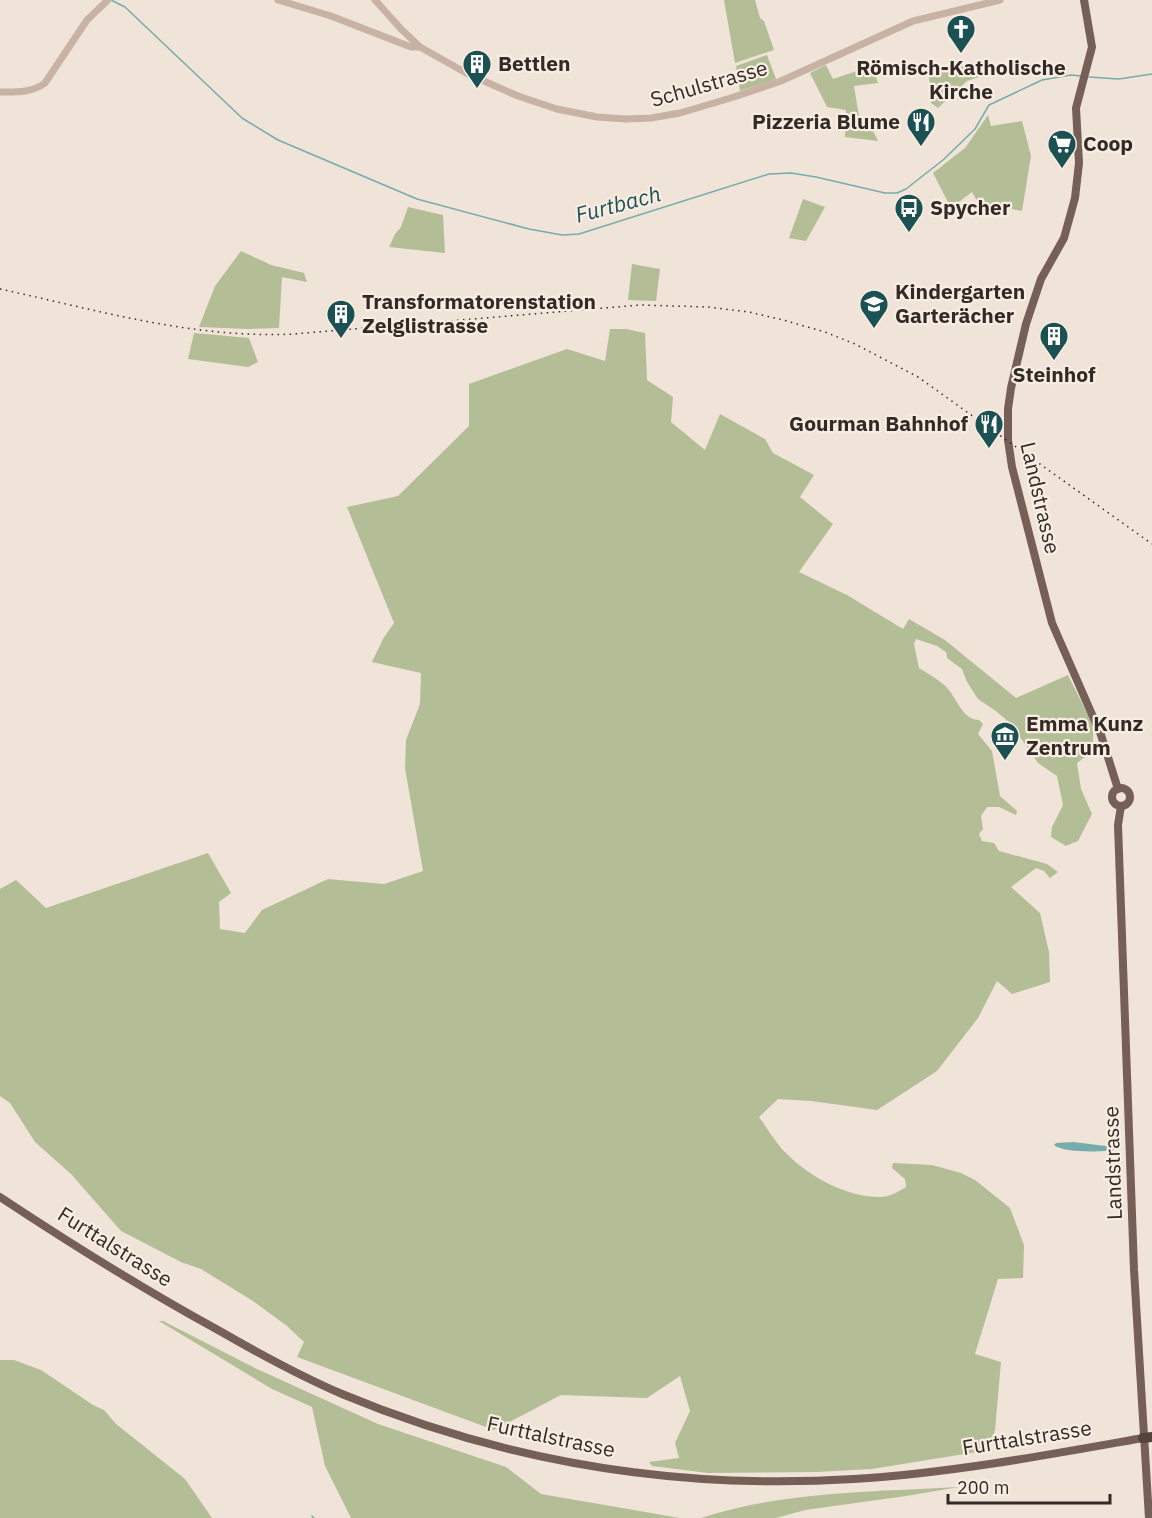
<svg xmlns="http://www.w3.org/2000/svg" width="1152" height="1518" font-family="'IBM Plex Sans',sans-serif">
<rect width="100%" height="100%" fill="#f0e3d7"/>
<g fill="#b3be97">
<polygon points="724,0 755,0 760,18 764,21 774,50 735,63"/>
<polygon points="767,55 776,79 740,91 736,66"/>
<polygon points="973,62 979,77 967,81 938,108 931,103 932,94 928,73"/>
<polygon points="826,65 833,79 872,66 878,83 854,86 860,122 868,121 878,141 845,137 846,110 827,107 810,73"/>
<polygon points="988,115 991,126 1022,121 1031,156 1022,211 999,206 985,215 972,192 951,208 933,173 965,148"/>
<polygon points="803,199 825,207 806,241 789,238"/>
<polygon points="408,207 443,215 445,253 389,247 395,234 401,227"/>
<polygon points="241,251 271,265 304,273 307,282 282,277 279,328 248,329 199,327 215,286"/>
<polygon points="632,264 660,269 656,301 628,300"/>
<path d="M 610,329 L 626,329 L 645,333 L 647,380 L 673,397 L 671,422 L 705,450 L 720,414 L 765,439 L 773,453 L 814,475 L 800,497 L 833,524 L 799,572 L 847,595 L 903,629 L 909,619 L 945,640 L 1016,698 L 1068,675 L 1093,725 L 1093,751 L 1077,763 L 1081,789 L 1092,814 L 1078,841 L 1066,846 L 1051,837 L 1052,827 L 1063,805 L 1057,776 L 1038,763 L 1011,724 L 996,711 L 978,699 L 967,682 L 962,669 L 947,658 L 946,652 L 937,646 L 916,639 L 914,644 L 919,668 C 927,673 936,678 943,684 C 956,694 961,720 979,720 L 983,724 L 978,734 L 992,751 L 1000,796 L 1017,811 L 1016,815 L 999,807 L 987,807 L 981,816 L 983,829 L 979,834 L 982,841 L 994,843 L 999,851 L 1047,864 L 1058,872 L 1050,878 L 1044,871 L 1036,868 L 1011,887 L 1040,913 L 1049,952 L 1050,982 L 1012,994 L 997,981 L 978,1018 L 937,1071 L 877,1110 L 811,1101 L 778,1099 L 759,1117 C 766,1127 773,1138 781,1148 C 805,1174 843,1197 880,1197 C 889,1197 898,1192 906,1187 L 905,1179 L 892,1168 L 893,1163 L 932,1165 L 961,1173 L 975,1180 L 1010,1208 L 1024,1245 L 1023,1278 L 998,1279 L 975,1354 L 1001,1362 L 995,1430 L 989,1450 L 872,1469 L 817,1472 L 708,1473 L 652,1466 L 649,1462 L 679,1458 L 675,1443 L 690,1411 L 680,1376 L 647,1398 L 561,1395 L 494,1430 L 297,1357 L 304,1342 L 287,1326 L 253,1301 L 201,1269 L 181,1262 L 121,1231 L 71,1174 L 35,1142 L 10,1103 L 0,1096 L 0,889 L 16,880 L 46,908 L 208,853 L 231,893 L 219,902 L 220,929 L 245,933 L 262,910 L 328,879 L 384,884 L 423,871 L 405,768 L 406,740 L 420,704 L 421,673 L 372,662 L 383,639 L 394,623 L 347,507 L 398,496 L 469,426 L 469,384 L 567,349 L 605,361 Z"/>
<polygon points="194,333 249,338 258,362 248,367 188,359"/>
<polygon points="159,1321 163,1321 257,1369 378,1424 506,1467 541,1494 680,1518 351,1518 325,1466 312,1407 272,1389"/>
<polygon points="0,1360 14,1360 41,1370 93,1405 104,1410 116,1424 185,1479 212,1518 0,1518"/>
<path d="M 959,1487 L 906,1496 L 805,1510 L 776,1518 L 701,1518 C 783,1491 873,1492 959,1487 Z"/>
</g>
<path fill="#76acac" d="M 1073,1142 L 1114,1147 L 1114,1150 C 1101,1152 1063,1153 1054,1145 L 1056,1143 Z"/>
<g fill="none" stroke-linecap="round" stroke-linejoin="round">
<g stroke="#76acac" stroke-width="1.5">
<polyline points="111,0 125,7 242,118 278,140 417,199 529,229 562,235 579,234 769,174 791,173 816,177 885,193 897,193 906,189 943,160 975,129 989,105 1042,80 1071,75 1081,76"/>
<polyline points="1089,77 1119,79 1152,74"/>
<polyline points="312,1516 314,1518"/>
</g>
<g stroke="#c7b2a3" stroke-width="7">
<polyline points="278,0 331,16 411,47 420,47"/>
<polyline points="375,0 401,29 420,47 468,74 518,96 557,109 597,117 626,119 651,118 680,113 734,97 781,81 913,21 1000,0"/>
<path d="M 0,92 C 17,92 31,93 45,83 L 87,20 L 108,0"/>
</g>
<g stroke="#755f56" stroke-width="8">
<polyline points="1084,0 1092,47 1076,108 1079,163 1075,198 1064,238 1041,279 1026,324 1011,388 1008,409 1008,440 1012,467 1052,623 1101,735 1118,789"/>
<circle cx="1121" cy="797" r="9"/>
<polyline points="1121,806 1118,825 1134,1270 1149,1518"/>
<path d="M 0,1197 C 71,1244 143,1289 218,1330 C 258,1353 300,1376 342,1394 C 505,1462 678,1490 854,1479 C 951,1473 1047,1455 1143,1438"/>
</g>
<polyline stroke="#54433c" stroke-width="10" points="1143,1438 1152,1437"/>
<path stroke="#332925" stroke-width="1.5" stroke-dasharray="1.5 4.5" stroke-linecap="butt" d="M 0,289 C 97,310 194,339 294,334 L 640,305 L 708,307 L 749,312 L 783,320 L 825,332 L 855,344 L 918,377 L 1152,544"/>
</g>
<defs>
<g id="church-pin" transform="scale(1.5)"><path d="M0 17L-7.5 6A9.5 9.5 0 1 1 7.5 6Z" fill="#1c5153" stroke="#f8ede3"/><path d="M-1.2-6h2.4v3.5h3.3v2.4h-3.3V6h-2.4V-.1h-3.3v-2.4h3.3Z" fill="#fff"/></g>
<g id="building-pin" transform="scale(1.5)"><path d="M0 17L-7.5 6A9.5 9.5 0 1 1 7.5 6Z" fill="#1c5153" stroke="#f8ede3"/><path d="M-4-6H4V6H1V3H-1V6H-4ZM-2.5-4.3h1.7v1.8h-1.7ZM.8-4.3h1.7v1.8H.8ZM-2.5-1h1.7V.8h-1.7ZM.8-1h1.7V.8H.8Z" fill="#fff"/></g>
<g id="restaurant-pin" transform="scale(1.5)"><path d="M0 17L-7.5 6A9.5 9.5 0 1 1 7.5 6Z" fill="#1c5153" stroke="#f8ede3"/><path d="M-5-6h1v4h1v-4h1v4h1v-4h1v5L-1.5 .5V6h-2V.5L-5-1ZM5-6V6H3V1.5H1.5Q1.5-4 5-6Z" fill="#fff"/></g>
<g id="supermarket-pin" transform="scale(1.5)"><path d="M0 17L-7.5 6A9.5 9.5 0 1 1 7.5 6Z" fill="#1c5153" stroke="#f8ede3"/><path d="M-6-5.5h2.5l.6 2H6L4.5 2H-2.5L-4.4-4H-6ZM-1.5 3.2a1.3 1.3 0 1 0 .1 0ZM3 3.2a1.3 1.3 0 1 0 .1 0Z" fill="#fff"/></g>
<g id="bus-pin" transform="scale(1.5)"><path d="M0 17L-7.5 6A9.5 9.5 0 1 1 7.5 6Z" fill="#1c5153" stroke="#f8ede3"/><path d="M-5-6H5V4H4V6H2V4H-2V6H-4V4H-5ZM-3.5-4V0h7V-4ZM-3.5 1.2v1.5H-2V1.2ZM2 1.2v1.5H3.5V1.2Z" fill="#fff"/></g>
<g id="school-pin" transform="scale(1.5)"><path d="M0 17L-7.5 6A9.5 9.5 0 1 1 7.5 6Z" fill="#1c5153" stroke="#f8ede3"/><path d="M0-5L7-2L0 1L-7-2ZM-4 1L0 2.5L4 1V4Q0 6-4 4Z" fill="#fff"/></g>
<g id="museum-pin" transform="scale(1.5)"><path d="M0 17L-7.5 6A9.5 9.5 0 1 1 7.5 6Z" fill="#1c5153" stroke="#f8ede3"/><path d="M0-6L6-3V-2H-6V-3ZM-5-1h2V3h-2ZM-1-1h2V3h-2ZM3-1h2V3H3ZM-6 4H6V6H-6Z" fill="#fff"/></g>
</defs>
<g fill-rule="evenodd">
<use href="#church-pin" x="961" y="29"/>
<use href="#building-pin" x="477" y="64"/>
<use href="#restaurant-pin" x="921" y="122"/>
<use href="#supermarket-pin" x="1062" y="144"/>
<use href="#bus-pin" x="909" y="208"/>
<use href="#school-pin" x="874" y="304"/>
<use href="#building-pin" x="341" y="314"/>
<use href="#building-pin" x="1054" y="336"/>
<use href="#restaurant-pin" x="989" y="424"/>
<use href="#museum-pin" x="1005" y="736"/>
</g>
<g text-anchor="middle" stroke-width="4.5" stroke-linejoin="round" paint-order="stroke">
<g font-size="21" font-weight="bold" fill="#332925" stroke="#f8ede3" text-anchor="start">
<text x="498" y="71">Bettlen</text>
<text x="961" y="75" text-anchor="middle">Römisch-Katholische<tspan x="961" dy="24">Kirche</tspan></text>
<text x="900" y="129" text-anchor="end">Pizzeria Blume</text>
<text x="1083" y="151">Coop</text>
<text x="930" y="215">Spycher</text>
<text x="895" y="299">Kindergarten<tspan x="895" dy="24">Garterächer</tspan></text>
<text x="362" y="309">Transformatorenstation<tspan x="362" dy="24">Zelglistrasse</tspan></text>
<text x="1054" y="382" text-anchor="middle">Steinhof</text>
<text x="968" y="431" text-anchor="end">Gourman Bahnhof</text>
<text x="1026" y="731">Emma Kunz<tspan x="1026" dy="24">Zentrum</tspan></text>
</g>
<g font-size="21" fill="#332925" stroke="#f8ede3">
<text transform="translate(709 84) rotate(-16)" y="7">Schulstrasse</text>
<text transform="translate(1040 498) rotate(77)" y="7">Landstrasse</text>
<text transform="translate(1113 1163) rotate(-92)" y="7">Landstrasse</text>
<text transform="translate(115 1247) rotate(32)" y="7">Furttalstrasse</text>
<text transform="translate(551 1437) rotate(12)" y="7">Furttalstrasse</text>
<text transform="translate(1027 1438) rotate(-9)" y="7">Furttalstrasse</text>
</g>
<g font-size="22" font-style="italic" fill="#1c5153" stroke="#f8ede3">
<text transform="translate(618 204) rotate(-15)" y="8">Furtbach</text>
</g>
</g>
<path d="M948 1494v9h162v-9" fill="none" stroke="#332925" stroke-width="3"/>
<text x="957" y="1494" font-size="18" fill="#332925" stroke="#f8ede3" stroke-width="4.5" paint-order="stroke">200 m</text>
</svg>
